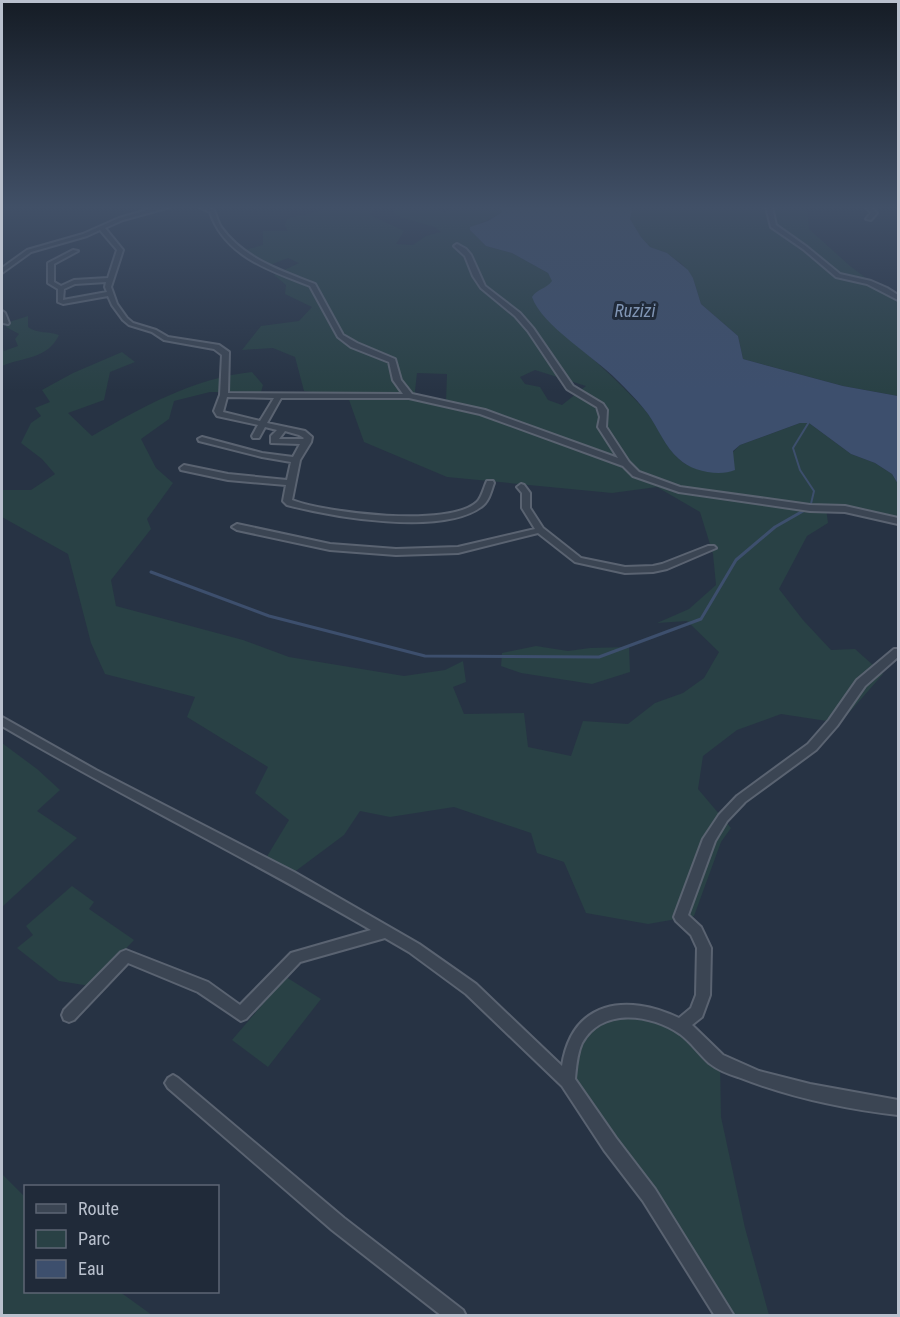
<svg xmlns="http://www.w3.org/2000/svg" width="900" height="1317" font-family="'Roboto Condensed',sans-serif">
<rect width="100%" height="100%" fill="#273344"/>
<g fill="#294145" fill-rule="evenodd">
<path d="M 324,207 L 375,207 L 370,215 L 404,231 L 396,244 L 413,245 L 426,236 L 441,232 L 435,227 L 396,216 L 394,207 L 436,207 L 435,209 L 444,212 L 458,207 L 500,207 L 503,209 L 502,212 C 492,219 478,222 470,230 L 486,246 L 512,253 L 548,273 L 553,281 L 547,287 L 550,322 C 583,350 616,378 645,410 C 658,425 664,446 679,459 C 688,468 701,469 713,472 L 740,445 L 800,423 L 809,423 L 851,454 L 875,463 L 892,474 L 898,484 L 898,523 L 826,508 L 828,523 L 807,536 L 779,589 L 803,620 L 831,650 L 855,649 L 883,674 L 840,723 L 781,714 L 737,730 L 703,756 L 698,789 L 731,828 L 721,842 L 694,916 L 648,924 L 586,913 L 564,862 L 537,853 L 531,833 L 454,807 L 390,817 L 360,811 L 344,835 L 289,876 L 263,863 L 289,820 L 255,793 L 268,767 L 187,717 L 195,697 L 105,674 L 91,643 L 68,554 L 2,517 L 2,490 L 31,490 L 55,474 L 42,459 L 21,443 L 31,423 L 41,416 L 35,408 L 50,402 L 42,390 L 73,373 L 122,352 L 135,362 L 110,372 L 104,400 L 68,413 L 92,436 C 143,407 193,378 252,372 L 263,385 L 261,392 L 210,392 L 174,401 L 169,419 L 141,439 L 156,468 L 173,483 L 147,519 L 151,529 L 111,580 L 116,606 L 243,640 L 289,657 L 404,676 L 445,670 L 463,661 L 466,682 L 453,687 L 464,714 L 524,713 L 528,747 L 571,756 L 583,721 L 628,724 L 655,703 L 683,693 L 704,678 L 719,652 L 687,621 L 657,623 L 689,609 L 716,585 L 713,554 L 700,512 L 657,487 L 612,493 L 447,477 L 364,442 L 348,397 L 304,391 L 295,357 L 273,348 L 242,350 L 261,326 L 299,321 L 312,307 L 285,294 L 286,285 L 274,275 L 299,263 L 288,258 L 270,265 L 245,250 L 263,245 L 263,231 L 288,231 L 285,226 L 286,220 C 299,212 312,218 324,207 ZM 535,370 L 586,386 L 562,405 L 548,400 L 540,387 L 525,384 L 520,377 ZM 417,373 L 447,374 L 446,400 L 414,400 Z"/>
<polygon points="633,207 807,207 809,229 850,266 898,302 898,396 843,386 743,359 738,336 701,304 693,278 683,265 667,253 650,247 641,237 630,219"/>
<path d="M 28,316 L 28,327 C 38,334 48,331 59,335 C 48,359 23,357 2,366 L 2,345 L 4,351 L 18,346 L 15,339 L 19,334 L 6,327 L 6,323 Z"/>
<polygon points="536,646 568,651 590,648 629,647 630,672 592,684 521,673 501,666 502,653"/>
<polygon points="2,743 37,769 60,790 37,811 77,838 3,906"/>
<polygon points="72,886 94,902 89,909 134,940 90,986 59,981 17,948 33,935 26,926"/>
<polygon points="286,977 321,999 268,1067 232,1040"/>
<polygon points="607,1014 653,1014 720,1062 721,1117 745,1228 769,1315 725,1315 582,1105 569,1065 572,1049"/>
<polygon points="2,1174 25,1197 26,1292 120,1292 152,1315 2,1315"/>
</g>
<path fill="#3d4f6d" d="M 500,207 L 633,207 L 630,219 L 641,237 L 650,247 L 667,253 L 688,270 L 693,278 L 701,304 L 738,336 L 743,359 L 843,386 L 898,396 L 898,484 L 892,474 L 875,463 L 851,454 L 809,423 L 800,423 L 740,445 L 733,451 L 735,470 C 719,477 691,471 679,459 C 665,447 658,428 648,414 C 639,402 627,390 617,380 C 595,357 542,326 532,297 C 537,289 546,289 552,281 L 548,273 L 512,253 L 486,246 L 470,230 L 470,227 L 488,221 L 502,212 Z"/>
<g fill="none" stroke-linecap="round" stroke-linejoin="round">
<polyline stroke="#3d4f6d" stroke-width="2" points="809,422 793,448 800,470 814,491 810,508"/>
<polyline stroke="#3d4f6d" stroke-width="3" points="151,572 269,616 425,656 599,657 701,619 736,560 775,527 810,507"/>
<g stroke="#5a6371" stroke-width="4">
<g id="minor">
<path d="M 150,207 L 156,207 L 155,208 L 170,207 L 123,220 L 105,228 L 123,250 L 111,287 L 117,304 L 127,318 L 133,323 L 156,330 L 168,337 L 219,345 L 229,352 L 228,393 L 403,394 L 393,380 L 389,362 L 351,347 L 338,337 L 310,286 C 271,271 224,256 210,212 L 198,207 L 206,207 L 214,210 C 216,215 218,222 221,227 C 244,259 280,270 315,284 L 343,335 L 357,343 L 395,359 L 401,380 L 412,394 L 485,410 L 618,458 L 598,427 L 600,417 L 597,407 L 567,389 L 528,331 L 515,316 L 481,288 L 473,276 L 465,256 L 454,246 L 457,244 L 466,249 L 471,255 L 485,286 L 520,313 L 533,328 L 573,386 L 603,404 L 607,410 L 606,427 L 629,462 L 639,472 L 680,487 L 810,505 L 845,506 L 898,518 L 898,524 L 845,512 L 810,511 L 679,492 L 633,476 L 623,466 L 480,414 L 409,398 L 281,398 L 267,423 L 305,431 L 312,437 L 311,442 L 300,460 L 292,500 C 325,513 450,528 477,502 C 482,497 484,487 487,481 L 493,481 L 494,483 C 491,491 489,502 481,507 C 441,536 333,517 287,505 L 283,501 L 286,485 L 228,480 L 181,470 L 180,468 L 184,465 L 228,474 L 287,480 L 291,462 L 262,457 L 199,441 L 198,439 L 202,437 L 262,453 L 293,457 L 300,444 L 271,443 L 271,436 L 277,430 L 265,427 L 259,438 L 253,438 L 252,436 L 258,425 L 217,416 L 214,411 L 220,395 L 222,355 L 214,349 L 164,340 L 152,332 L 129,325 L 123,320 L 112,305 L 108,296 L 63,304 L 58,302 L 58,289 L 48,283 L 48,263 L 73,250 L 78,251 L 54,264 L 54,282 L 61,286 L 74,280 L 108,278 L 117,250 L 100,230 L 87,236 L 31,252 L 2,273 L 2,268 L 27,250 L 83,234 L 119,218 L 144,211 ZM 106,282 L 105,287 L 107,292 L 63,300 L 64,289 L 75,284 ZM 227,397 L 274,398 L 260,421 L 223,412 ZM 285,431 L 299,435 L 304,438 L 303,439 L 279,439 Z"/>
<polygon points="766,207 772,207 776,225 807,247 840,274 871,281 887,288 898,295 898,300 867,284 836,277 803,249 771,227"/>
<polygon points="866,207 872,207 877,213 871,220 866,219 871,213"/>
<polygon points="2,311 5,313 9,323 8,324 3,323"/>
<polygon points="521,484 524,485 530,493 530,508 543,528 581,558 625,567 653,566 662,564 708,546 714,546 716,548 667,569 653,572 625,573 575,562 538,533 458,553 396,555 330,550 237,530 232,527 237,524 330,544 396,549 458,547 535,529 522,508 522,493 517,487"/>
<path d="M 894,649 L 898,649 L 898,657 L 865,686 L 837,726 L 816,750 L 745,802 L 727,821 L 715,841 L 688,915 L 701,927 L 711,948 L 710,995 L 702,1017 L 692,1025 L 723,1055 L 759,1071 L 810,1084 L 898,1100 L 898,1115 C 845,1109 789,1097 738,1077 C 728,1074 718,1070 709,1063 C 699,1054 691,1042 680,1034 C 651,1014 602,1007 582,1043 C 577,1054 576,1068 575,1079 L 616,1138 L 655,1189 L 734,1316 L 715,1316 L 643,1201 L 604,1150 L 562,1086 L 466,994 L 409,952 L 385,938 L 300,962 L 246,1019 L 241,1021 L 198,992 L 128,963 L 74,1020 L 69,1022 L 64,1020 L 62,1015 L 64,1010 L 121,952 L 126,950 L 208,982 L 240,1005 L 291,953 L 371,930 C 249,859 123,797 2,726 L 2,717 L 96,770 L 294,872 L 419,944 L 476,984 L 562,1066 C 572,1000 627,993 679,1018 L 691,1008 L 696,995 L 697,948 L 691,935 L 676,921 L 674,917 L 703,839 L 719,815 L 737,796 L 808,744 L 829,720 L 857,680 Z"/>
<polygon points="173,1075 178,1078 344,1218 463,1310 466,1316 442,1316 332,1230 168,1088 165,1083 168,1078"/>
</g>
</g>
<use href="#minor" fill="#3b4553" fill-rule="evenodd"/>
</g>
<linearGradient id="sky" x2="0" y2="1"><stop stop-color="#151c25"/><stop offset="0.53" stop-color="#415067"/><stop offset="1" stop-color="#415067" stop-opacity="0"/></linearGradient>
<rect width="900" height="391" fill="url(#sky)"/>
<g text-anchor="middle" stroke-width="6" stroke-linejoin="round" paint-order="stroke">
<g font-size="18" font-style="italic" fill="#8095b4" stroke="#202a39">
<text x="635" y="317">Ruzizi</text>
</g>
</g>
<rect width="900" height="1317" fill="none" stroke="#b9c0cd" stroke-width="6"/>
<rect x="24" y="1185" width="195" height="108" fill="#202a39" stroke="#5d6674" stroke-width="1.5"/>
<rect x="36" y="1204" width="30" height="9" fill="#3b4553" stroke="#5d6674" stroke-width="1.5"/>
<text x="78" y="1215" font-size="18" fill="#b9c0cd">Route</text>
<rect x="36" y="1230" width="30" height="18" fill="#294145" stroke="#5d6674" stroke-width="1.5"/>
<text x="78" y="1245" font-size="18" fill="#b9c0cd">Parc</text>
<rect x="36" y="1260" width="30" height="18" fill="#3d4f6d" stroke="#5d6674" stroke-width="1.5"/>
<text x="78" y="1275" font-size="18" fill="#b9c0cd">Eau</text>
</svg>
